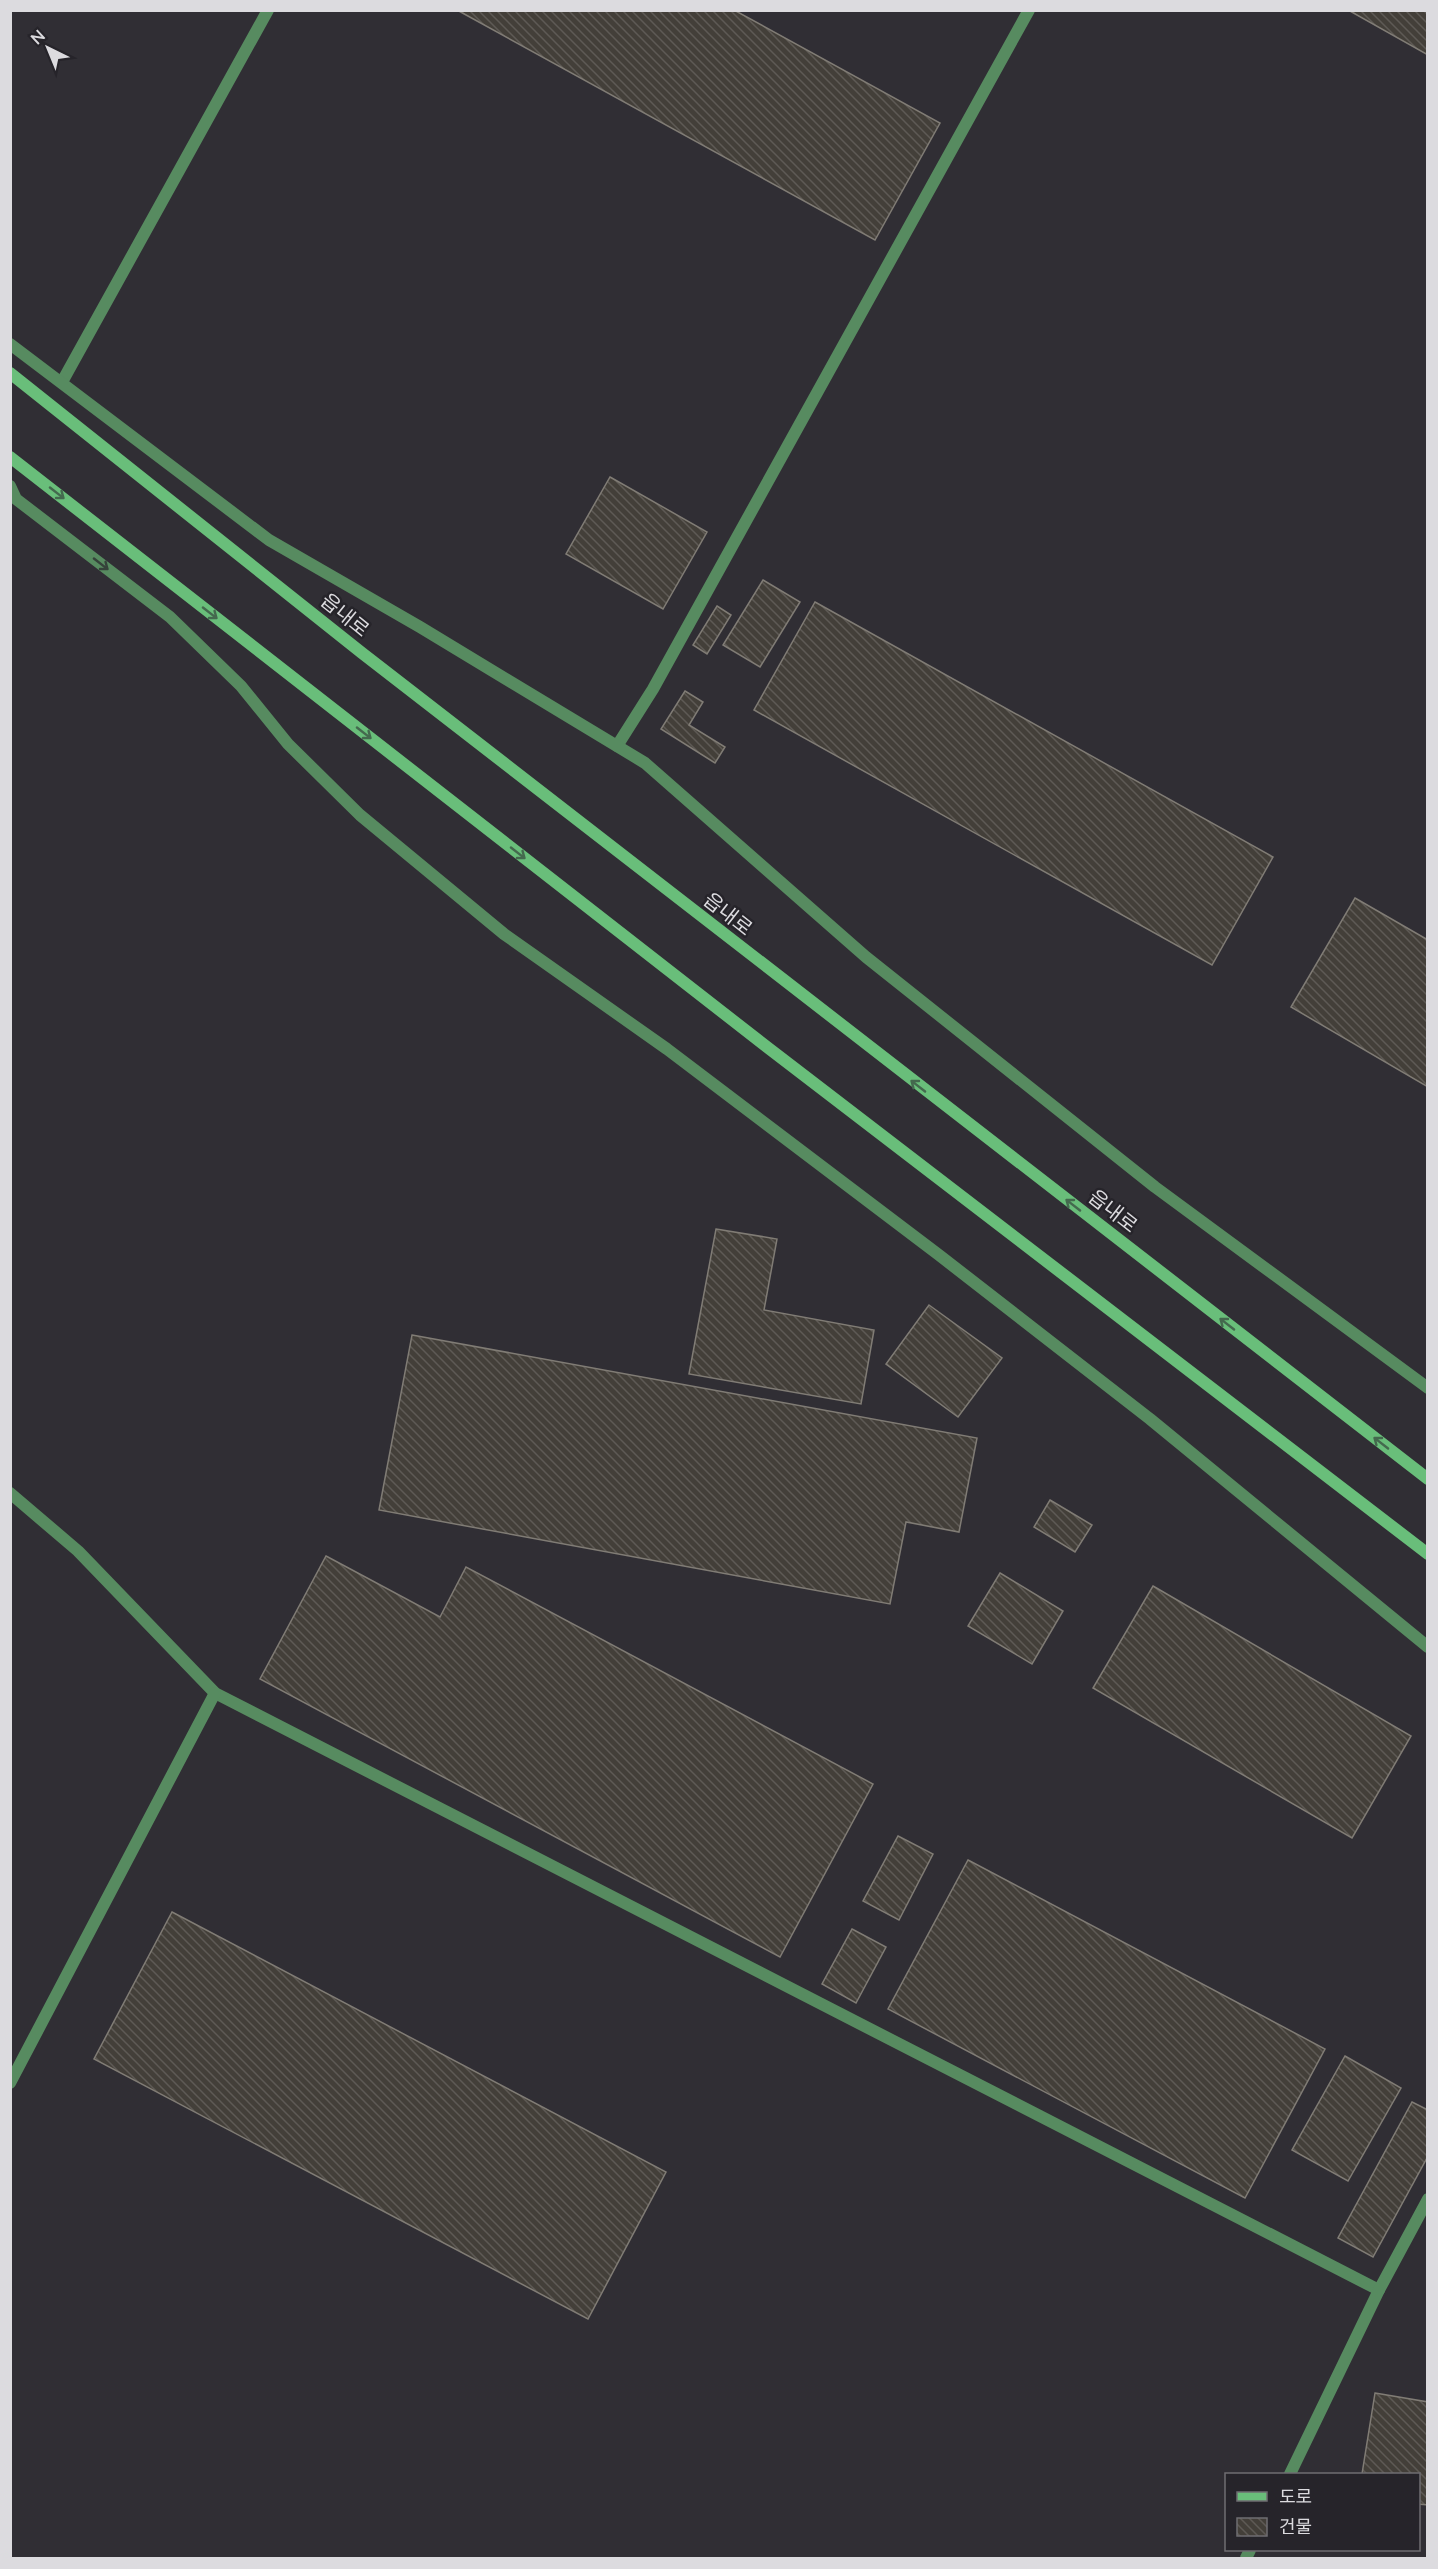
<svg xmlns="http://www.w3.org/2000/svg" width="1438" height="2569" font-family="Lato,'Noto Sans KR',sans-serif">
<defs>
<pattern id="building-back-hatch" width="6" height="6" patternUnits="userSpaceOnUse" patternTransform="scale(1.5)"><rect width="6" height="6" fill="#433f39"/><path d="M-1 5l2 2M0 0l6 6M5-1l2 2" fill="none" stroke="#5e5a55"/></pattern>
</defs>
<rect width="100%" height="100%" fill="#302e34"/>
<g fill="url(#building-back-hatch)" stroke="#807c75" stroke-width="1.5">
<polygon points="457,10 734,10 940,123 875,240"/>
<polygon points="1348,10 1428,10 1428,55"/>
<polygon points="610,477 707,532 663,609 566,554"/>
<polygon points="763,580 800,602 760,667 723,645"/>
<polygon points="815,602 1273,857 1212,965 754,710"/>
<polygon points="717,606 731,615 707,654 693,645"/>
<polygon points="685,691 703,702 689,725 725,747 715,763 661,729"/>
<polygon points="1355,898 1428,940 1428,1087 1291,1007"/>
<polygon points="716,1229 777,1239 764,1310 874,1330 861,1404 689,1374"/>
<polygon points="929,1305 1002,1358 958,1417 886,1364"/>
<polygon points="412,1335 977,1438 959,1532 906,1522 890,1604 379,1510"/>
<polygon points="1050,1500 1092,1525 1075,1552 1034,1527"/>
<polygon points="326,1556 440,1617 466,1567 873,1784 780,1957 260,1679"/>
<polygon points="1000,1573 1063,1611 1032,1664 968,1626"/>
<polygon points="1153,1586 1411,1736 1352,1838 1093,1688"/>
<polygon points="898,1836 933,1854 899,1920 863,1901"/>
<polygon points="968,1860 1325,2049 1245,2198 888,2009"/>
<polygon points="172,1912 666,2172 588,2319 94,2059"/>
<polygon points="852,1929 886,1947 856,2003 822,1984"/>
<polygon points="1345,2056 1401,2088 1348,2181 1292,2150"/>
<polygon points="1412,2102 1428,2110 1428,2156 1373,2257 1338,2238"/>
<polygon points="1375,2393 1428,2402 1428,2505 1418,2504 1418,2474 1362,2474"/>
</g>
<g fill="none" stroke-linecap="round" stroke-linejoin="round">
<g stroke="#578b60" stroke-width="12">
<polyline points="62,382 268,10"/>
<polyline points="617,746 653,689 1029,10"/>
<polyline points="10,1493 78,1551 215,1693 1379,2290"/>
<polyline points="10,2083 215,1693"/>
<polyline points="1290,2474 1379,2290 1428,2199"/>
<polyline points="1246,2558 1250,2550"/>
</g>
<g stroke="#578b60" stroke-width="12">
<polyline points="10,344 269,540 420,627 645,763 866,957 1155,1187 1428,1388"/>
<polyline points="10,486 16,499 170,617 241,686 288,744 360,815 504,934 667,1049 939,1255 1150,1419 1428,1647"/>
</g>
<g stroke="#69be7a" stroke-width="12">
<polyline points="10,373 362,653 1428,1479"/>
<polyline points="10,457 767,1047 1428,1554"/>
</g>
</g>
<defs><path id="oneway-shaft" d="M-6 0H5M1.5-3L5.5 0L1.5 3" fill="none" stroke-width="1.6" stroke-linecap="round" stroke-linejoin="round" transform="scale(1.5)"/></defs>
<g stroke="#44694e">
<use href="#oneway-shaft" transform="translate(57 493) rotate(38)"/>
<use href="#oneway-shaft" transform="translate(210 613) rotate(38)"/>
<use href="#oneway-shaft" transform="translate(364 733) rotate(38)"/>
<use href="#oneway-shaft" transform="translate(518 853) rotate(38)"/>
<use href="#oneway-shaft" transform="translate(918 1086) rotate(-142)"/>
<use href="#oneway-shaft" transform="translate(1073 1205) rotate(-142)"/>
<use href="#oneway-shaft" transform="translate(1227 1324) rotate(-142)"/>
<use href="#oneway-shaft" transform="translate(1381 1443) rotate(-142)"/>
</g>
<use stroke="#35433a" href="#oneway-shaft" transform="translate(101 564) rotate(38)"/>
<g text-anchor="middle" stroke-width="5" stroke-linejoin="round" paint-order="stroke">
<g font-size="20" fill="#dcdbdf" stroke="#26242a">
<text transform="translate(345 615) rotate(39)" y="7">읍내로</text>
<text transform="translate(728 914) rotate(38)" y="7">읍내로</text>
<text transform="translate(1113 1211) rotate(38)" y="7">읍내로</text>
</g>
</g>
<rect width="1438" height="2569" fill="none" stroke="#dcdbdf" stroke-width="24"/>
<rect x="1225" y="2473" width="195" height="78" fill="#26242a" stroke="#6f6d72" stroke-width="1.5"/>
<rect x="1237" y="2492" width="30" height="9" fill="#69be7a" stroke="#6f6d72" stroke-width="1.5"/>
<text x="1279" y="2503" font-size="18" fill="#dcdbdf">도로</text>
<rect x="1237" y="2518" width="30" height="18" fill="url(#building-back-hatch)" stroke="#6f6d72" stroke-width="1.5"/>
<text x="1279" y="2533" font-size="18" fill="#dcdbdf">건물</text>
<g transform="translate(48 48) rotate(317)" stroke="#26242a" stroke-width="4.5" paint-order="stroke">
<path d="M0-4.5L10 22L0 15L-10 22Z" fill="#dcdbdf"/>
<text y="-9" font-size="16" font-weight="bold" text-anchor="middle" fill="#dcdbdf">N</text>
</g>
</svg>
